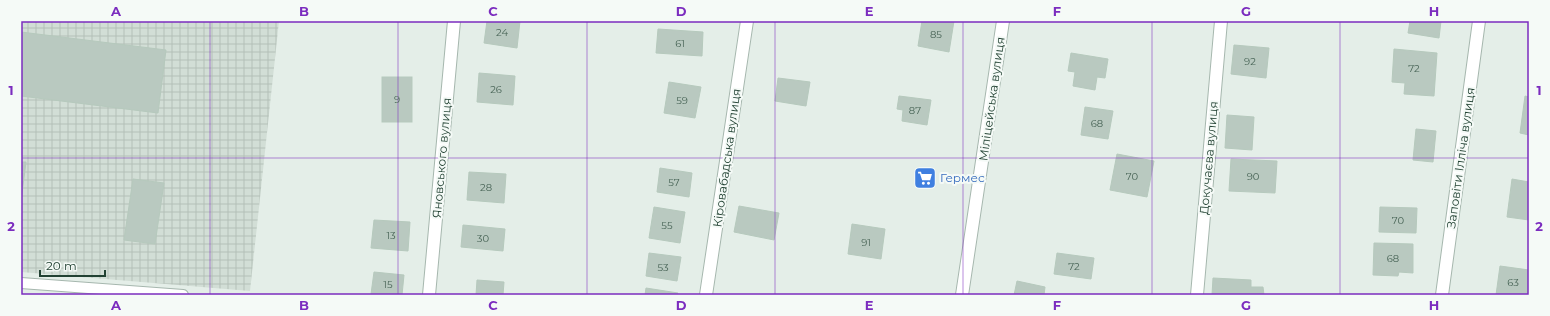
<svg xmlns="http://www.w3.org/2000/svg" width="1550" height="316" font-family="Montserrat,sans-serif">
<defs>
<pattern id="industrial-grid" width="8" height="8" patternUnits="userSpaceOnUse"><rect width="8" height="8" fill="#d2ded6"/><path d="M0 4h8M4 0v8" fill="none" stroke="#b4c0b8"/></pattern>
</defs>
<rect width="100%" height="100%" fill="#e4eee8"/>
<polygon fill="url(#industrial-grid)" points="21,21 279,21 250,291 21,272"/>
<g fill="#b9c9c0" stroke="#b6c9bd">
<polygon points="487,21 520,21 517,48 484,43"/>
<polygon points="922,21 954,21 949,52 918,46"/>
<polygon points="1410,21 1441,21 1439,38 1408,33"/>
<polygon points="658,29 703,32 702,56 656,53"/>
<polygon points="21,32 166,50 158,113 21,96"/>
<polygon points="1234,45 1269,48 1266,78 1231,74"/>
<polygon points="1394,49 1437,53 1434,96 1404,94 1405,83 1392,82"/>
<polygon points="1071,53 1108,59 1105,78 1097,77 1095,90 1073,86 1075,72 1068,71"/>
<polygon points="479,73 515,76 513,105 477,102"/>
<rect x="382" y="77" width="30" height="45"/>
<polygon points="778,78 810,82 806,106 775,101"/>
<polygon points="669,82 701,87 695,118 664,113"/>
<polygon points="899,96 931,100 927,125 902,121 903,110 897,109"/>
<polygon points="1525,96 1529,97 1529,135 1520,133"/>
<polygon points="1085,107 1113,111 1108,139 1081,135"/>
<polygon points="1227,115 1254,117 1252,150 1225,148"/>
<polygon points="1416,129 1436,131 1433,162 1413,160"/>
<polygon points="1117,154 1154,161 1147,197 1110,190"/>
<polygon points="1231,159 1277,161 1275,193 1229,191"/>
<polygon points="21,162 26,162 21,201"/>
<polygon points="660,168 692,173 689,197 657,192"/>
<polygon points="469,172 506,174 504,203 467,200"/>
<polygon points="133,179 164,183 155,244 124,240"/>
<polygon points="1512,179 1529,182 1529,220 1507,217"/>
<polygon points="739,206 779,213 774,240 734,232"/>
<polygon points="654,207 685,212 680,243 649,238"/>
<polygon points="1380,207 1417,208 1416,233 1379,232"/>
<polygon points="374,220 410,222 408,251 371,248"/>
<polygon points="852,224 885,229 881,259 848,254"/>
<polygon points="463,225 505,229 503,251 461,247"/>
<polygon points="1374,243 1413,244 1413,273 1399,272 1398,276 1373,275"/>
<polygon points="649,253 681,257 677,281 646,276"/>
<polygon points="1057,253 1094,258 1091,279 1054,274"/>
<polygon points="1500,266 1529,270 1529,295 1496,295"/>
<polygon points="374,272 404,275 402,295 371,294"/>
<polygon points="1213,278 1251,280 1251,287 1263,287 1264,295 1212,295"/>
<polygon points="477,280 504,282 503,295 476,295"/>
<polygon points="1017,281 1045,287 1044,295 1014,295"/>
<polygon points="646,288 678,293 677,295 645,295"/>
</g>
<g fill="none" stroke-linecap="round" stroke-linejoin="round">
<g stroke="#a6b7ae" stroke-width="12">
<polyline id="lane" points="21,283 183,295"/>
</g>
<g stroke="#a6b7ae" stroke-width="14">
<g id="street">
<polyline points="429,295 454,21"/>
<polyline points="706,295 747,21"/>
<polyline points="962,295 1003,21"/>
<polyline points="1197,295 1221,21"/>
<polyline points="1442,295 1479,21"/>
</g>
</g>
<use href="#lane" stroke="#fff" stroke-width="10"/>
<use href="#street" stroke="#fff" stroke-width="12"/>
</g>
<path fill="none" stroke="#7b2cbf" stroke-width="1" stroke-opacity="0.55" d="M 210,21 L 210,295M 398,21 L 398,295M 587,21 L 587,295M 775,21 L 775,295M 963,21 L 963,295M 1152,21 L 1152,295M 1340,21 L 1340,295M 21,158 L 1529,158"/>
<defs>
<g id="supermarket-square" transform="scale(1.15)"><rect x="-9" y="-9" width="18" height="18" rx="4" fill="#3f7fe0" stroke="#f5faf7"/><path d="M-6-5.5h2.5l.6 2H6L4.5 2H-2.5L-4.4-4H-6ZM-1.5 3.2a1.3 1.3 0 1 0 .1 0ZM3 3.2a1.3 1.3 0 1 0 .1 0Z" fill="#fff"/></g>
</defs>
<g fill-rule="evenodd">
<use href="#supermarket-square" x="925" y="178"/>
</g>
<g text-anchor="middle" stroke-width="4" stroke-linejoin="round" paint-order="stroke">
<g font-size="10" fill="#486456">
<text x="502" y="36">24</text>
<text x="936" y="38">85</text>
<text x="680" y="47">61</text>
<text x="1250" y="65">92</text>
<text x="1414" y="72">72</text>
<text x="496" y="93">26</text>
<text x="397" y="103">9</text>
<text x="682" y="104">59</text>
<text x="915" y="114">87</text>
<text x="1097" y="127">68</text>
<text x="1132" y="180">70</text>
<text x="1253" y="180">90</text>
<text x="674" y="186">57</text>
<text x="486" y="191">28</text>
<text x="1398" y="224">70</text>
<text x="667" y="229">55</text>
<text x="391" y="239">13</text>
<text x="483" y="242">30</text>
<text x="866" y="246">91</text>
<text x="1393" y="262">68</text>
<text x="1074" y="270">72</text>
<text x="663" y="271">53</text>
<text x="1513" y="286">63</text>
<text x="388" y="288">15</text>
</g>
<g font-size="12" fill="#224233" stroke="#f5faf7">
<text transform="translate(992 99) rotate(-82)" y="4">Міліцейська вулиця</text>
<text transform="translate(442 158) rotate(-85)" y="4">Яновського вулиця</text>
<text transform="translate(727 158) rotate(-82)" y="4">Кіровабадська вулиця</text>
<text transform="translate(1209 158) rotate(-85)" y="4">Докучаєва вулиця</text>
<text transform="translate(1461 158) rotate(-82)" y="4">Заповіти Ілліча вулиця</text>
</g>
<g font-size="12" fill="#366cbe" stroke="#f5faf7" text-anchor="start">
<text x="940" y="182">Гермес</text>
</g>
</g>
<rect width="1550" height="316" fill="none" stroke="#f5faf7" stroke-width="44"/>
<path d="M40 270v6h65v-6" fill="none" stroke="#224233" stroke-width="2"/>
<text x="46" y="270" font-size="12" fill="#224233" stroke="#f5faf7" stroke-width="3" paint-order="stroke">20 m</text>
<rect x="22" y="22" width="1506" height="272" fill="none" stroke="#7b2cbf" stroke-width="1.5"/>
<g font-size="13" text-anchor="middle" font-weight="bold" fill="#7b2cbf">
<text x="116" y="16">A</text>
<text x="304" y="16">B</text>
<text x="493" y="16">C</text>
<text x="681" y="16">D</text>
<text x="869" y="16">E</text>
<text x="1057" y="16">F</text>
<text x="1246" y="16">G</text>
<text x="1434" y="16">H</text>
<text x="11" y="95">1</text>
<text x="1539" y="95">1</text>
<text x="11" y="231">2</text>
<text x="1539" y="231">2</text>
<text x="116" y="310">A</text>
<text x="304" y="310">B</text>
<text x="493" y="310">C</text>
<text x="681" y="310">D</text>
<text x="869" y="310">E</text>
<text x="1057" y="310">F</text>
<text x="1246" y="310">G</text>
<text x="1434" y="310">H</text>
</g>
</svg>
